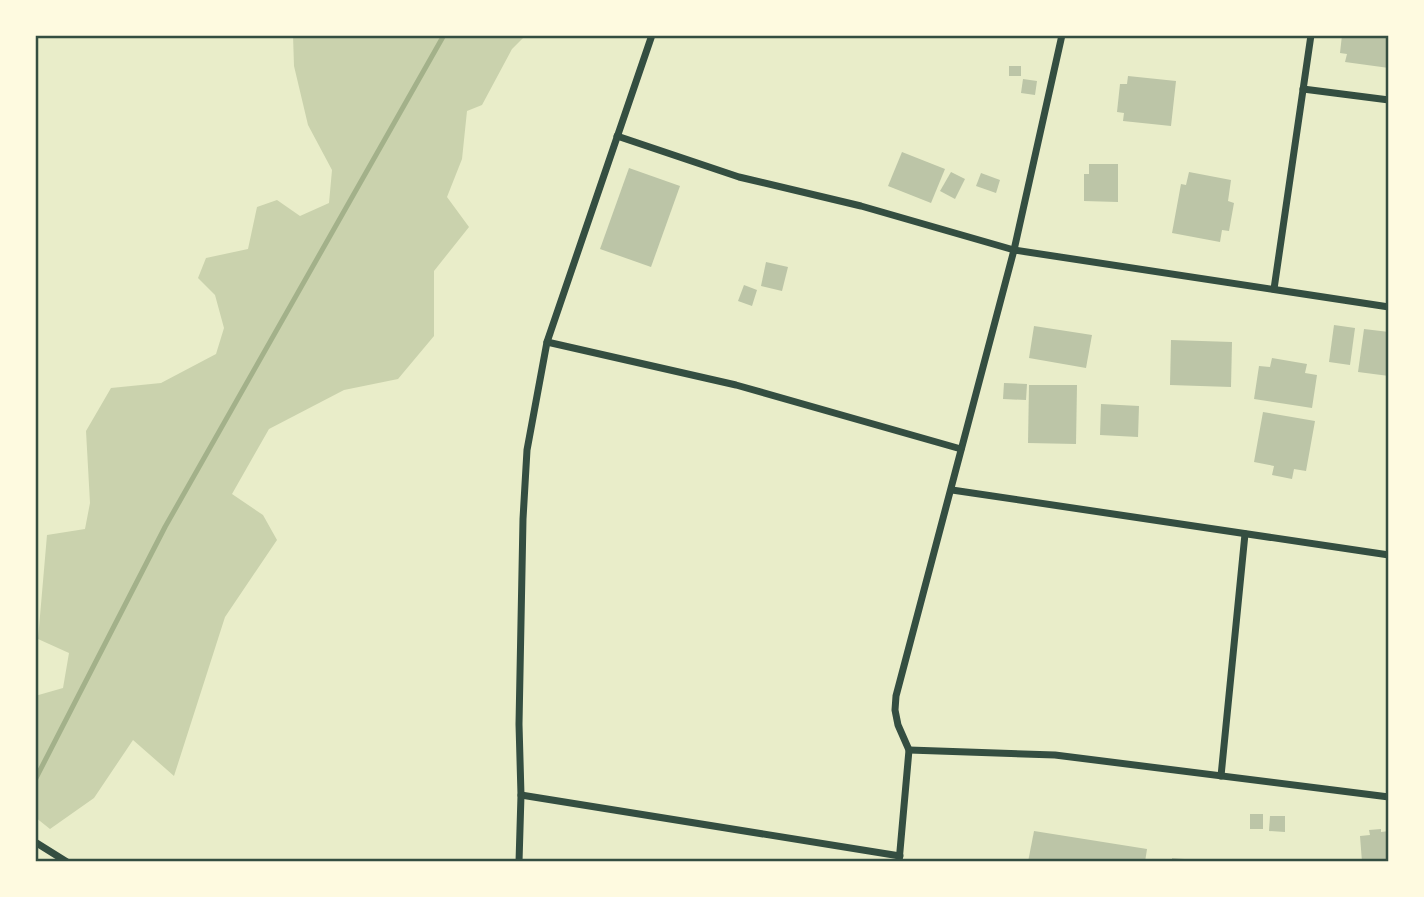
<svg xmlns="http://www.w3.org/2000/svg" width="1424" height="897" font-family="'Fira Sans Condensed',sans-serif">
<rect width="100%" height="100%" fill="#e9edc9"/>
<polygon fill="#cad2ad" points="293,35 526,35 512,49 482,105 467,111 462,159 447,197 469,227 434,271 434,336 398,379 344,390 269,429 232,494 263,515 277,540 225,617 174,776 133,740 94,798 50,829 35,817 35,696 63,688 69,653 38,639 47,535 85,529 90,503 86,431 111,388 161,383 216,354 224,328 215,295 198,278 206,258 248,249 257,207 277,200 300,216 329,203 332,170 308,125 294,66"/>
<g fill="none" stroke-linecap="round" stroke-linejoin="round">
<polyline stroke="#a3b18a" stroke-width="5" points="35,780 165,527 444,35"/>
</g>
<g fill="#bcc5a7">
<polygon points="1342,35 1389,35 1389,68 1345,62 1347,54 1340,53"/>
<rect x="1009" y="66" width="12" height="10"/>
<polygon points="1128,76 1176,81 1171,126 1123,121 1124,113 1117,112 1120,84 1127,84"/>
<polygon points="1023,79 1037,81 1035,95 1021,93"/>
<polygon points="902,152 945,169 931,203 888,186"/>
<polygon points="1089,164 1118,164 1118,202 1084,201 1084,174 1089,174"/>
<polygon points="629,168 680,186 651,267 600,249"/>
<polygon points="951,172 965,179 955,199 940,191"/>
<polygon points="1189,172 1231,180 1228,201 1234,203 1229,231 1222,230 1220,242 1172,233 1181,184 1186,185"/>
<polygon points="981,173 1000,180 996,193 976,186"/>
<polygon points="766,262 788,267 782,291 761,286"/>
<polygon points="744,285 757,290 752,306 738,301"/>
<polygon points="1334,325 1355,328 1350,365 1329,362"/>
<polygon points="1034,326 1092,335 1086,368 1029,358"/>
<polygon points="1364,329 1389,332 1389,376 1358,372"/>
<polygon points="1171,340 1232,342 1231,387 1170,385"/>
<polygon points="1272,358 1307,364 1305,373 1317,375 1312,408 1254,399 1259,366 1270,367"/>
<polygon points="1004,383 1027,384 1026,400 1003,399"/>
<polygon points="1029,385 1077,385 1076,444 1028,443"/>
<polygon points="1101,404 1139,406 1138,437 1100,435"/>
<polygon points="1263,412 1315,421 1306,471 1294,469 1292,479 1272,475 1274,466 1254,462"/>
<rect x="1250" y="814" width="13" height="15"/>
<polygon points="1270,816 1285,816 1285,832 1269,831"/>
<polygon points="1381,829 1381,832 1389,831 1389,862 1362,862 1360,836 1370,835 1369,830"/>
<polygon points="1034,831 1147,849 1145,862 1028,862"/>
<polygon points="1172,858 1197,860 1197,862 1172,862"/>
</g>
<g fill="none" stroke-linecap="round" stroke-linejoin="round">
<g stroke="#344e41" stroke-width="7">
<polyline points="1303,89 1389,100"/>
<polyline points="617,136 739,177 861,206 1014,250 1389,307"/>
<polyline points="1274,289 1311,35"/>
<polyline points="547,342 736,385 961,449"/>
<polyline points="952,490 1389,555"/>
<polyline points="909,750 1055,755 1389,797"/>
<polyline points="1221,776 1245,534"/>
<polyline points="521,795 900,856"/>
<polyline points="35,842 67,862"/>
<polyline points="519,862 521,795 519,724 523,519 527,450 547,342 652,35"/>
<polyline points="899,862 909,750 898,725 895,710 896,696 1014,250 1062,35"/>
</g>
</g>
<rect width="1424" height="897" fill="none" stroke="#fefae0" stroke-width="74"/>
<rect x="37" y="37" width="1350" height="823" fill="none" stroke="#344e41" stroke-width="2.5"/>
</svg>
